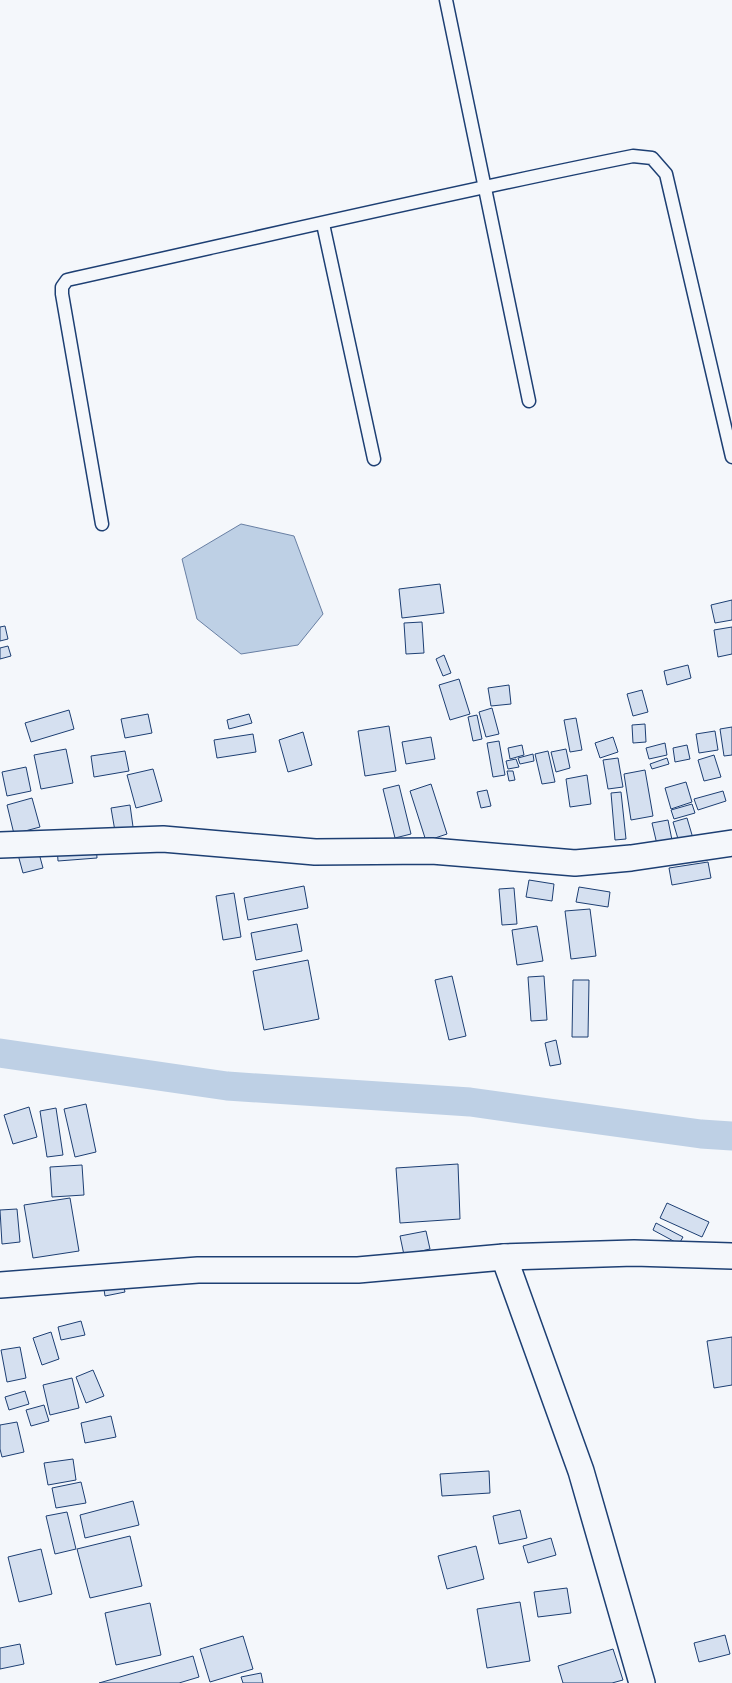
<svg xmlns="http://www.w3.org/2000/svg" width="732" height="1683" font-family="Roboto,sans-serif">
<rect width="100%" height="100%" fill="#f4f7fb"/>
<polygon fill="#bed0e5" stroke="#687fa3" points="241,524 294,536 323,614 298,645 241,654 197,619 182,559"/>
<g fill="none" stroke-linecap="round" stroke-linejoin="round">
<polyline stroke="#bed0e5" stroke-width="29" points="0,1053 227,1086 470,1102 701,1134 732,1136"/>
</g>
<g fill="#d5e0f0" stroke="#1d3f73">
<polygon points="440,584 444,613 402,618 399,589"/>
<polygon points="732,600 732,620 715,623 711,605"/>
<polygon points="422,622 424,653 406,654 404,623"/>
<polygon points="5,626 8,639 0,641 0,627"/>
<polygon points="732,627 732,654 718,657 714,630"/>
<polygon points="8,646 11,656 0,659 0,648"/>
<polygon points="444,655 451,673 443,676 436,659"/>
<polygon points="688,665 691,678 667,685 664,671"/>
<polygon points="459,679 470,714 450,720 439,685"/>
<polygon points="509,685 511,704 491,706 488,688"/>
<polygon points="642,690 648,712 633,716 627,694"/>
<polygon points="492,708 499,734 486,737 479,712"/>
<polygon points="69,710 74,729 31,742 25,723"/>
<polygon points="148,714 152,733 125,738 121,719"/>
<polygon points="249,714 252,723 229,729 227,720"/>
<polygon points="477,715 482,739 473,741 468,717"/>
<polygon points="576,718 582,750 570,752 564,720"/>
<polygon points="645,724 646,742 633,743 632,725"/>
<polygon points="389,726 396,771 365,776 358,731"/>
<polygon points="732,727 732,755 724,756 720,729"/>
<polygon points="715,731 718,750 699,753 696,734"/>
<polygon points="303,732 312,765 288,772 279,740"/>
<polygon points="253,734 256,752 217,758 214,740"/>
<polygon points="431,737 435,759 406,764 402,742"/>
<polygon points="613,737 618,752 600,758 595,743"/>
<polygon points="499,741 505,775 493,777 487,743"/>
<polygon points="665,743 667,755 649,759 646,748"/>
<polygon points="522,745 524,755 510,759 508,748"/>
<polygon points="687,745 690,759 675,762 673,748"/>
<polygon points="66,749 73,783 41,789 34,755"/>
<polygon points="566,749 570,768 556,772 551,752"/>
<polygon points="125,751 129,771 94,777 91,756"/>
<polygon points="548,751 555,782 542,784 535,754"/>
<polygon points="533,754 534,761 520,764 518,758"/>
<polygon points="714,755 721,777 704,781 698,760"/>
<polygon points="618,758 623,787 608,789 603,760"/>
<polygon points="667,758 669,764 652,769 650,764"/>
<polygon points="516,759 519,767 508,769 506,761"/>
<polygon points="26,767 31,791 7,796 2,772"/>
<polygon points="153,769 162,801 136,808 127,775"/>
<polygon points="645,770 653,816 631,820 624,774"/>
<polygon points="507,771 513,771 515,780 509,781"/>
<polygon points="587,775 591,804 570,807 566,779"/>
<polygon points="686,782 692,802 671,809 665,788"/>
<polygon points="431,784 447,834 426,841 410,791"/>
<polygon points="399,785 411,834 395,838 383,789"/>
<polygon points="487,790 491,806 481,808 477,792"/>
<polygon points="723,791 726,801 698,810 694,799"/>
<polygon points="621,792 626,839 615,840 611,793"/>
<polygon points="32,798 40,827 14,834 7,805"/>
<polygon points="692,804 695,813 674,819 671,810"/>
<polygon points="130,805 134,834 116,837 111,808"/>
<polygon points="687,818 695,845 681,849 673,822"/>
<polygon points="668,820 674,850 659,853 652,823"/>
<polygon points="96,843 97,858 58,861 57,846"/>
<polygon points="37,846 43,868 23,873 17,851"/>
<polygon points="708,862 711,878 672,885 669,868"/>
<polygon points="529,880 554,884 552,901 526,897"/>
<polygon points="304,886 308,908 248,920 244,898"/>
<polygon points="579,887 610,892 608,907 576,902"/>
<polygon points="514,888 517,924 502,925 499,889"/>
<polygon points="234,893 241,937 223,940 216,896"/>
<polygon points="590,909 596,956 571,959 565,911"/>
<polygon points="297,924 302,951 256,960 251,933"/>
<polygon points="537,926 543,961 517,965 512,930"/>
<polygon points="308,960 319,1019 264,1030 253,971"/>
<polygon points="452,976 466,1036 449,1040 435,980"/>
<polygon points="544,976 547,1020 531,1021 528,977"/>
<polygon points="573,980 589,980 588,1037 572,1037"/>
<polygon points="556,1040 561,1064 550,1066 545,1043"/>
<polygon points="86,1104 96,1152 75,1157 64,1109"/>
<polygon points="29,1107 37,1137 13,1144 4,1115"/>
<polygon points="56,1108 63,1155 47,1157 40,1111"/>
<polygon points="458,1164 460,1219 400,1223 396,1168"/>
<polygon points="82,1165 84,1195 52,1197 50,1167"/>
<polygon points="70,1198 79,1251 33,1258 24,1205"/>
<polygon points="667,1203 709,1222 702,1237 660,1218"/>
<polygon points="17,1209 20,1242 2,1244 0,1210"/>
<polygon points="656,1223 683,1237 679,1244 653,1230"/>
<polygon points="426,1231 430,1249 404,1255 400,1236"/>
<polygon points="122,1280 125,1292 105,1296 103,1283"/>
<polygon points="81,1321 85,1335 61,1340 58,1327"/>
<polygon points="51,1332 59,1359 42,1365 33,1338"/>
<polygon points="732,1337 732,1385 714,1388 707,1341"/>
<polygon points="20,1347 26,1378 7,1382 1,1350"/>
<polygon points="93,1370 104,1396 86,1403 76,1377"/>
<polygon points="72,1378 79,1408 50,1415 43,1385"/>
<polygon points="25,1391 29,1404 9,1410 5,1397"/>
<polygon points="44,1405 49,1421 31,1426 26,1410"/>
<polygon points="111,1416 116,1437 85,1443 81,1423"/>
<polygon points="17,1422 24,1452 2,1457 0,1449 0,1425"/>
<polygon points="73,1459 76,1480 48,1485 44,1463"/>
<polygon points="489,1471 490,1493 442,1496 440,1474"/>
<polygon points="81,1482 86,1503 56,1508 52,1488"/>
<polygon points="133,1501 139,1525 85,1538 80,1515"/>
<polygon points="520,1510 527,1538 499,1544 493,1516"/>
<polygon points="67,1512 76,1549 55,1554 46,1516"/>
<polygon points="130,1536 142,1586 90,1598 77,1549"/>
<polygon points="551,1538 556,1555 528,1563 523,1546"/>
<polygon points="476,1546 484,1579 447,1589 438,1556"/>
<polygon points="41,1549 52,1594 19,1602 8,1557"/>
<polygon points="567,1588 571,1613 538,1617 534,1592"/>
<polygon points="520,1602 530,1661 487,1668 477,1609"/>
<polygon points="150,1603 161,1655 116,1665 105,1613"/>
<polygon points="725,1635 730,1654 699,1662 694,1643"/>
<polygon points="243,1636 253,1669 210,1682 200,1649"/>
<polygon points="20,1644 24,1664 0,1669 0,1648"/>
<polygon points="613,1649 623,1680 612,1683 563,1683 558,1666"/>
<polygon points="193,1656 199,1677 179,1683 99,1683"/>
<polygon points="261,1673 263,1683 243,1683 241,1677"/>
</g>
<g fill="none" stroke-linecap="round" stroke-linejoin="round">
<g stroke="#1d3f73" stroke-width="15">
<g id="service">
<polyline points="446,0 529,401"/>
<polyline points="323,224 374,459"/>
<path d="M 102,524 L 62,294 L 62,287 L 67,280 C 256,238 444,194 633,156 L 652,158 L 666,174 L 732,457"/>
</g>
</g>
<g stroke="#1d3f73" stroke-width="28">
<g id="minor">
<polyline points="0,845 163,839 315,852 432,851 575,863 631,858 732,843"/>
<polyline points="504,1257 581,1471 642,1683"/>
<polyline points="0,1285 198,1270 358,1270 504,1257 634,1253 732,1256"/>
</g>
</g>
<use href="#service" stroke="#f4f7fb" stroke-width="12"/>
<use href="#minor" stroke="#f4f7fb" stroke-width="25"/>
</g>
</svg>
